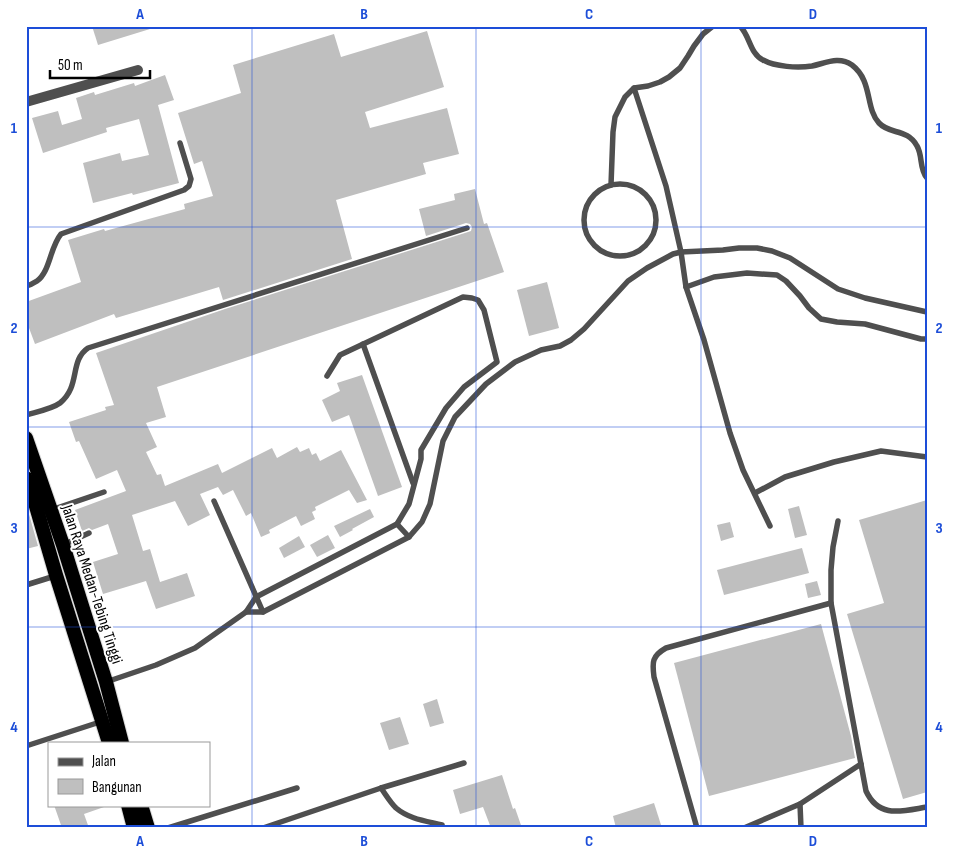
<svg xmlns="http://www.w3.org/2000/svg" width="953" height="854" font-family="'Sofia Sans Condensed',sans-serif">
<rect width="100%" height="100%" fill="#fff"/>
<g fill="#bfbfbf">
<polygon points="92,26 150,26 150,29 98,45"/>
<polygon points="427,31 444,87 365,112 370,128 447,108 459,154 423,163 426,174 336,200 352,259 223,300 219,287 116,318 114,314 35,344 26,320 26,302 81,282 68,240 104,229 105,231 185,209 184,204 213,196 202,161 194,164 178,113 241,93 233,65 334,34 341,57"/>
<polygon points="165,75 174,100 158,105 179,183 133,195 132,193 93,203 83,163 120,153 122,161 149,155 139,119 106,128 107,132 43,153 32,118 58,111 62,125 82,119 76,98 94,92 95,95 134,83 135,86"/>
<polygon points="475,189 484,224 487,223 504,272 157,387 166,417 146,423 157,447 146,452 157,475 161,474 165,486 218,464 222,473 272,448 277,458 297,447 300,452 309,448 312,455 316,453 320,461 341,450 367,500 357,503 349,490 315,507 316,510 312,512 315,519 301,526 296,516 269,530 270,533 261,537 251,513 246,516 233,490 223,495 218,487 200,494 210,515 188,526 175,501 132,515 143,551 150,549 160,582 187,573 195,596 156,609 146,581 103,594 93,562 118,554 108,524 92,530 89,528 82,531 75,510 126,491 117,470 96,479 79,441 76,442 69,422 106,410 105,407 114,405 96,353 225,309 468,232 471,231 472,227 470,224 466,223 426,236 419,209 455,200 454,194"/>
<polygon points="547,282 559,328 529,336 517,290"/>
<polygon points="362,375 402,487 378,496 349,415 332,422 322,400 340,391 337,383"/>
<polygon points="927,500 927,792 903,799 847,614 884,603 859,520"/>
<polygon points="799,506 807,535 795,538 788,509"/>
<polygon points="370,509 374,517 352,529 353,530 340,537 334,526"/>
<polygon points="26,514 29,514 38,546 26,549"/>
<polygon points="730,522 734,537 721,541 717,525"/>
<polygon points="328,535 335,548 317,557 310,545"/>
<polygon points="299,536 305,547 284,558 279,548"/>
<polygon points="802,548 809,573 724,595 717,570"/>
<polygon points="817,581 821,595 808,598 805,584"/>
<polygon points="821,624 851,736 855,758 709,796 674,663"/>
<polygon points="437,699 444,723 430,727 423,704"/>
<polygon points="400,717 409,744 389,750 380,723"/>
<polygon points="502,775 513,809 515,808 522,828 491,828 483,807 460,814 453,790"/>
<polygon points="654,803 662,828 616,828 613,816"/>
<polygon points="54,805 104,805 104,807 84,814 89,828 62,828"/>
</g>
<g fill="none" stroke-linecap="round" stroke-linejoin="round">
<g stroke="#dbdbdb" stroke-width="16">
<g id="trunk">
<polyline points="26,438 63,545 106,682 122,743"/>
<polyline points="26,478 35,503 56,575 109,743"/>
<polyline points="128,805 134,828"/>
<polyline points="141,805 148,828"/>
</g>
</g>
<g stroke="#4f4f4f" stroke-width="5.5">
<path d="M 740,26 C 750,36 750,54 763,60 C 775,67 798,68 812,66 C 826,63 839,56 852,65 C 873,81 865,108 879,123 C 890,135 907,128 917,146 C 923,156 919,169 927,178"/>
<polyline points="634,88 666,186 681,252 723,250 739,248 757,248 772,251 790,258 838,289 865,298 927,312"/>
<circle cx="620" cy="220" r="36"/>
<polyline points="611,185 613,132 615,117 625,97 634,88 648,86 660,82 669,77 680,68 688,56 694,46 703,34 713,26"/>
<path d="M 26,286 C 30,285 34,283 37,281 C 50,272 50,247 61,234 L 184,190 L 189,186 L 191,179 L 180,143"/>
<polyline points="686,287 714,277 747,273 777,275 786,281 800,296 809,308 821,319 837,322 865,324 921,339 927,339"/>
<polyline points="363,344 413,483"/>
<path d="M 26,415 C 36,412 52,409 60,403 C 81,386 69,361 88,348 L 467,228"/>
<polyline points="755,493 785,477 834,462 881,451 927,457"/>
<polyline points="214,501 263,612"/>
<polyline points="51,510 104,492"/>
<path d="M 838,521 L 833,547 L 831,570 L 831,603 L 866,791 C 879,819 902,811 927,807"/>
<polyline points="397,524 409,537"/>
<polyline points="63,545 89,533"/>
<polyline points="26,585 55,576"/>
<polyline points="246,612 263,612 409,537 422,522 430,504 443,441 455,417 486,384 515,362 541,350 560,346 571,340 584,329 628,281 647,268 673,254 681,252 686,287 704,340 730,433 743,470 770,526"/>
<polyline points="106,682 156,665 195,648 246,612 256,597 397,524 409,504 421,459 421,450 446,408 464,387 497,362 484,310 478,300 472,298 463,297 340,355 327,376"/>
<polyline points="26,746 103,721"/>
<path d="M 381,788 C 386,795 390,802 396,808 C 409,819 426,821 442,825"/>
<polyline points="800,804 861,764"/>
<polyline points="168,828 297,788"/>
<polyline points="263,828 381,788 464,763"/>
<path d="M 697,828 L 654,677 C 652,662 652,656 666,648 L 831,603"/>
<polyline points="744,828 800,804 801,828"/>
</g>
<polyline stroke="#4f4f4f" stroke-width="10" points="26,102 138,70"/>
<use href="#trunk" stroke="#000" stroke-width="14"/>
</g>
<path fill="none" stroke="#1d4ed8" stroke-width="1" stroke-opacity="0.55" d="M 252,26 L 252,828M 476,26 L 476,828M 701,26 L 701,828M 26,227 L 927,227M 26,427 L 927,427M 26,627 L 927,627"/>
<g text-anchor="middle" stroke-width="4" stroke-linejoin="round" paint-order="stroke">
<g font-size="16" fill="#000" stroke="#fff">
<text transform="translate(93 584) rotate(72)" y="6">Jalan Raya Medan-Tebing Tinggi</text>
</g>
</g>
<rect width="953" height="854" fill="none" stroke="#ffffff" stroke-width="55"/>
<rect x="48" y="742" width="162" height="65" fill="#ffffff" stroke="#999999"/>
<rect x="58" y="758" width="25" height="8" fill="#4f4f4f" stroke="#999999"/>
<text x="92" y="766" font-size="15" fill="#000000">Jalan</text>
<rect x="58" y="779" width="25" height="15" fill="#bfbfbf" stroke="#999999"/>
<text x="92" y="792" font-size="15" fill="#000000">Bangunan</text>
<path d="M50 70v8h100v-8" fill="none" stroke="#000000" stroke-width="2.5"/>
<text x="58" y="70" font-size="15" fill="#000000" stroke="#ffffff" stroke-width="4" paint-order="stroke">50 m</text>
<rect x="28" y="28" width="898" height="798" fill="none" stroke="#1d4ed8" stroke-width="2"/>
<g font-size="16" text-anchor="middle" font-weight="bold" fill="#1d4ed8">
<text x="140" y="19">A</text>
<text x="364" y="19">B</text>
<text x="589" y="19">C</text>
<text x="813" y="19">D</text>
<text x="14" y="133">1</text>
<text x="939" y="133">1</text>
<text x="14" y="333">2</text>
<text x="939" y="333">2</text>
<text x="14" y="533">3</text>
<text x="939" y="533">3</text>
<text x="14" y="732">4</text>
<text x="939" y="732">4</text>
<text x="140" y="846">A</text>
<text x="364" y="846">B</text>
<text x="589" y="846">C</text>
<text x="813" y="846">D</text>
</g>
</svg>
